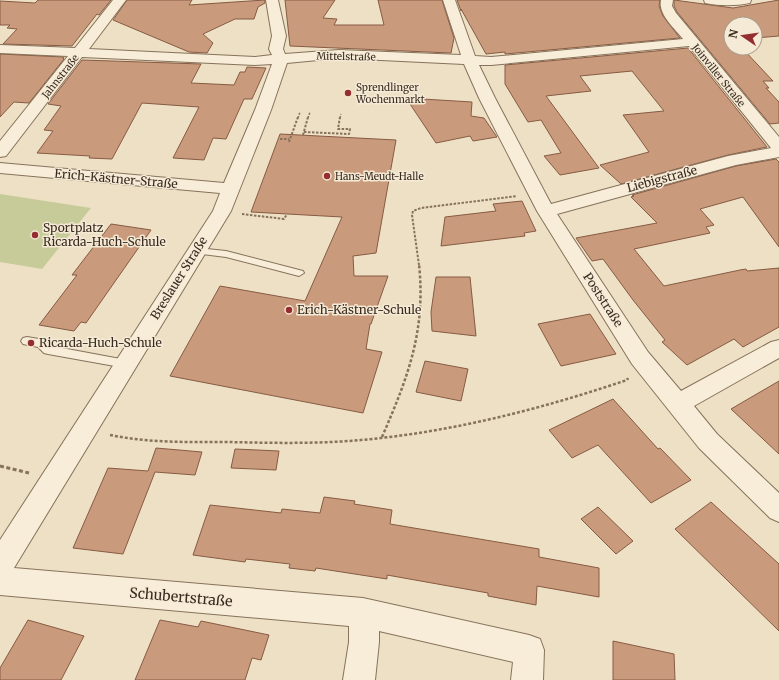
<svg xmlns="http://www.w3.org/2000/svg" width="779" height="680" font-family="Merriweather,serif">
<rect width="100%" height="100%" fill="#ede0c5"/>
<polygon fill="#c7cb99" points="0,194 91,208 42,269 0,262"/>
<g fill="#ca9a7c" stroke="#865b42">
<polygon points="38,0 111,0 99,15 97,14 72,46 3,44 17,29 7,28 10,25 0,25 0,1 35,3"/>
<polygon points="127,0 192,0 189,5 265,0 265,3 258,7 254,19 235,19 203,34 213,43 207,53 189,52 113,20"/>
<polygon points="285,0 335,0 323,18 337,19 334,25 384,25 378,0 442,0 454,38 451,53 290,46"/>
<polygon points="457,0 660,0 659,6 663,16 680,38 505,54 505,52 486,54 461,9 461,11"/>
<polygon points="674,0 733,8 779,0 779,36 755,38 755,24 731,24 731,48 742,48 773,81 763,81 769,88 766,88 779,102 779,123 770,124 677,12 674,6"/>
<polygon points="688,48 767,147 728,155 621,184 600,165 649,152 623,115 664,111 632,71 580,76 591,91 546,96 599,168 560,175 544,156 561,153 541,120 528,122 505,84 505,65"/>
<polygon points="0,54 64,57 63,59 64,59 29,103 14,102 0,117"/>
<polygon points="82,60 201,64 191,83 234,85 240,72 245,72 247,67 266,68 252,99 244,99 226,139 213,138 204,160 173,158 199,107 142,103 112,159 89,158 90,156 37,153 53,131 44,130 61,106 48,104"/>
<polygon points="406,98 472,102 471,116 484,118 497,137 473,141 470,136 436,143"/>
<polygon points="280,134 396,140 376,253 353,256 354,276 388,276 371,324 370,324 366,349 382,352 363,413 170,376 220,286 305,301 342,217 251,212"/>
<polygon points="776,159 779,162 779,247 743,197 700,209 714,225 706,227 710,233 634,249 664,286 740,270 746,269 747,271 779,268 779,327 743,347 734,339 687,365 662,342 665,340 633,300 603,259 592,261 576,238 657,223 631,197 634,196 632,195 736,166"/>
<polygon points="522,201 536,231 524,233 525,236 441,246 445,217 496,211 493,204"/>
<polygon points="111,224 151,230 86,323 81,322 74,331 39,325 77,275 72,275"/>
<polygon points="436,277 470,277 476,336 432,331 431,312"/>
<polygon points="590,314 616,354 561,366 538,324"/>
<polygon points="425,361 468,369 461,401 416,392"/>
<polygon points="779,381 779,454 731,409"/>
<polygon points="613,399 658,449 660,448 691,480 651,503 598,445 572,458 549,430"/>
<polygon points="156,448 202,452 195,475 155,472 123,554 73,548 108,468 148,471"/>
<polygon points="235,449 279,451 276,470 231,468"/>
<polygon points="324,497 355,501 354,504 392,510 390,524 539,549 539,557 599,568 599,597 537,586 536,605 488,596 488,593 387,575 387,579 316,568 315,571 289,568 290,564 246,559 245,562 193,555 210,505 281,513 282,509 320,513"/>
<polygon points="711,502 779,564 779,631 675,529"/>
<polygon points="598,507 633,541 616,554 581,519"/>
<polygon points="28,620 84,636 61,680 0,680 0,668"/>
<polygon points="160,620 198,627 201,621 269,635 261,660 252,658 245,680 135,680"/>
<polygon points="613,641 674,654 675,680 613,680"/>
</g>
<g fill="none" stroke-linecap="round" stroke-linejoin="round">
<g stroke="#87725c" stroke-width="2">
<g id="service">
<polygon points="197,248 226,251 303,271 304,273 299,276 226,257 194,253 192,251"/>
<polygon points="27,337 45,340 51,346 126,360 130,361 132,364 130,367 126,368 48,354 44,353 38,347 23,344 21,341 23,338"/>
</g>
</g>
<g stroke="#87725c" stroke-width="2">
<g id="minor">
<path d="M 113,0 L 126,0 L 89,49 L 255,57 L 272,55 L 269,49 L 272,36 L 266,0 L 278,0 L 286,36 L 283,49 L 285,54 L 339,50 L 461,55 L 443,0 L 455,0 L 475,56 L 491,57 L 683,39 C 674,28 658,14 661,0 L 673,0 L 672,6 L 676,13 L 779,137 L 779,157 L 736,165 L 557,214 L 648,352 L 681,391 L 771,342 L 779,340 L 779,358 L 694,406 L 717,434 L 779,493 L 779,522 L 770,518 L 699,448 L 632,364 L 537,211 L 479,98 L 464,64 L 339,58 L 287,63 L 271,110 L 231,211 L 14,568 L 363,598 L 529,635 L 540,639 L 544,650 L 543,680 L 511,680 L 513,662 L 379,631 L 379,642 L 375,680 L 343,680 L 349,642 L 349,626 L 0,595 L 0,540 L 213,211 L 220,193 L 0,173 L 0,163 L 224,183 L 255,110 L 272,64 L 255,65 L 82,57 L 6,156 L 0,157 L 0,141 L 68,56 L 0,53 L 0,45 L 75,48 ZM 689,46 L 771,148 L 728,156 L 551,204 L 495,98 L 479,65 L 491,65 Z"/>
<path d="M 704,0 L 751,0 L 750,3 C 735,6 720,6 705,3 Z"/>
</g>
</g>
<g stroke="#87725c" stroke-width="1.5" stroke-dasharray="2 1.5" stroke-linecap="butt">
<polyline points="298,118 300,112"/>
<polyline points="308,118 310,112"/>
<polyline points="340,118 341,114"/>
</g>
<g stroke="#87725c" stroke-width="2" stroke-dasharray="2.5 1.5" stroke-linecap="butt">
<polyline points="304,132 349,134 350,129 338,129 340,117"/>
<polyline points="303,135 308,117"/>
<polyline points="280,139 289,139"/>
<polyline points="289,142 298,117"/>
<polyline points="242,214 284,219 287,214"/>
<polyline points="419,265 412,215 413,211 421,208 517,196"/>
</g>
<g stroke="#87725c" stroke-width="2.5" stroke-dasharray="3 2" stroke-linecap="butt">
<path d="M 110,435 C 149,443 188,442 228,442 C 272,443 317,444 361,440 C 452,432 541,409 627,380 L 628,378"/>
<path d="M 382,437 C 408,377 426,331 419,264"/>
</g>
<polyline stroke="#87725c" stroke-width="3" stroke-dasharray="4 2.5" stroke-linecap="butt" points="0,466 29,473"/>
<use href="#service" fill="#f8edd8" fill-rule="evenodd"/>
<use href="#minor" fill="#f8edd8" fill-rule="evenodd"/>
</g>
<g fill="#952e31" stroke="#f5ead5" stroke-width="1.5">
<circle cx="348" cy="93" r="4"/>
<circle cx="327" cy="176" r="4"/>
<circle cx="35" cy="235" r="4"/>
<circle cx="289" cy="310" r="4"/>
<circle cx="31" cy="343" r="4"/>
</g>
<g text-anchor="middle" stroke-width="3" stroke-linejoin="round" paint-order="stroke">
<g font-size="10" fill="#382a1f" stroke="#f5ead5">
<text transform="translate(346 56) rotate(1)" y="4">Mittelstraße</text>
<text transform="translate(719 75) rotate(51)" y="4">Joinviller Straße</text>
<text transform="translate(60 76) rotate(-52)" y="4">Jahnstraße</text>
</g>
<g font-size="10" fill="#382a1f" stroke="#f5ead5" text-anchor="start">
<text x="356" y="91">Sprendlinger<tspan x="356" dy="12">Wochenmarkt</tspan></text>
<text x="335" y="180">Hans-Meudt-Halle</text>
</g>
<g font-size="12" fill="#382a1f" stroke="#f5ead5">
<text transform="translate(116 179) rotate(5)" y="4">Erich-Kästner-Straße</text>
<text transform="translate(662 179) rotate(-15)" y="4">Liebigstraße</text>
<text transform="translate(179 278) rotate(-58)" y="4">Breslauer Straße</text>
<text transform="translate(603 300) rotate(57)" y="4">Poststraße</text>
</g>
<g font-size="12" fill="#382a1f" stroke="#f5ead5" text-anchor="start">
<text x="43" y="232">Sportplatz<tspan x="43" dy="14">Ricarda-Huch-Schule</tspan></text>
<text x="297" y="314">Erich-Kästner-Schule</text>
<text x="39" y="347">Ricarda-Huch-Schule</text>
</g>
<g font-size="14" fill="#382a1f" stroke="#f5ead5">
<text transform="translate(181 597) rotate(5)" y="5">Schubertstraße</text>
</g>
</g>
<g transform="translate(743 36) rotate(283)"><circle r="19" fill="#f5ead5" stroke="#a99d8c"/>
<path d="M0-3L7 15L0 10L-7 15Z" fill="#952e31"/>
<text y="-6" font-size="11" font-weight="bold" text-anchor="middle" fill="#382a1f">N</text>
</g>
</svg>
